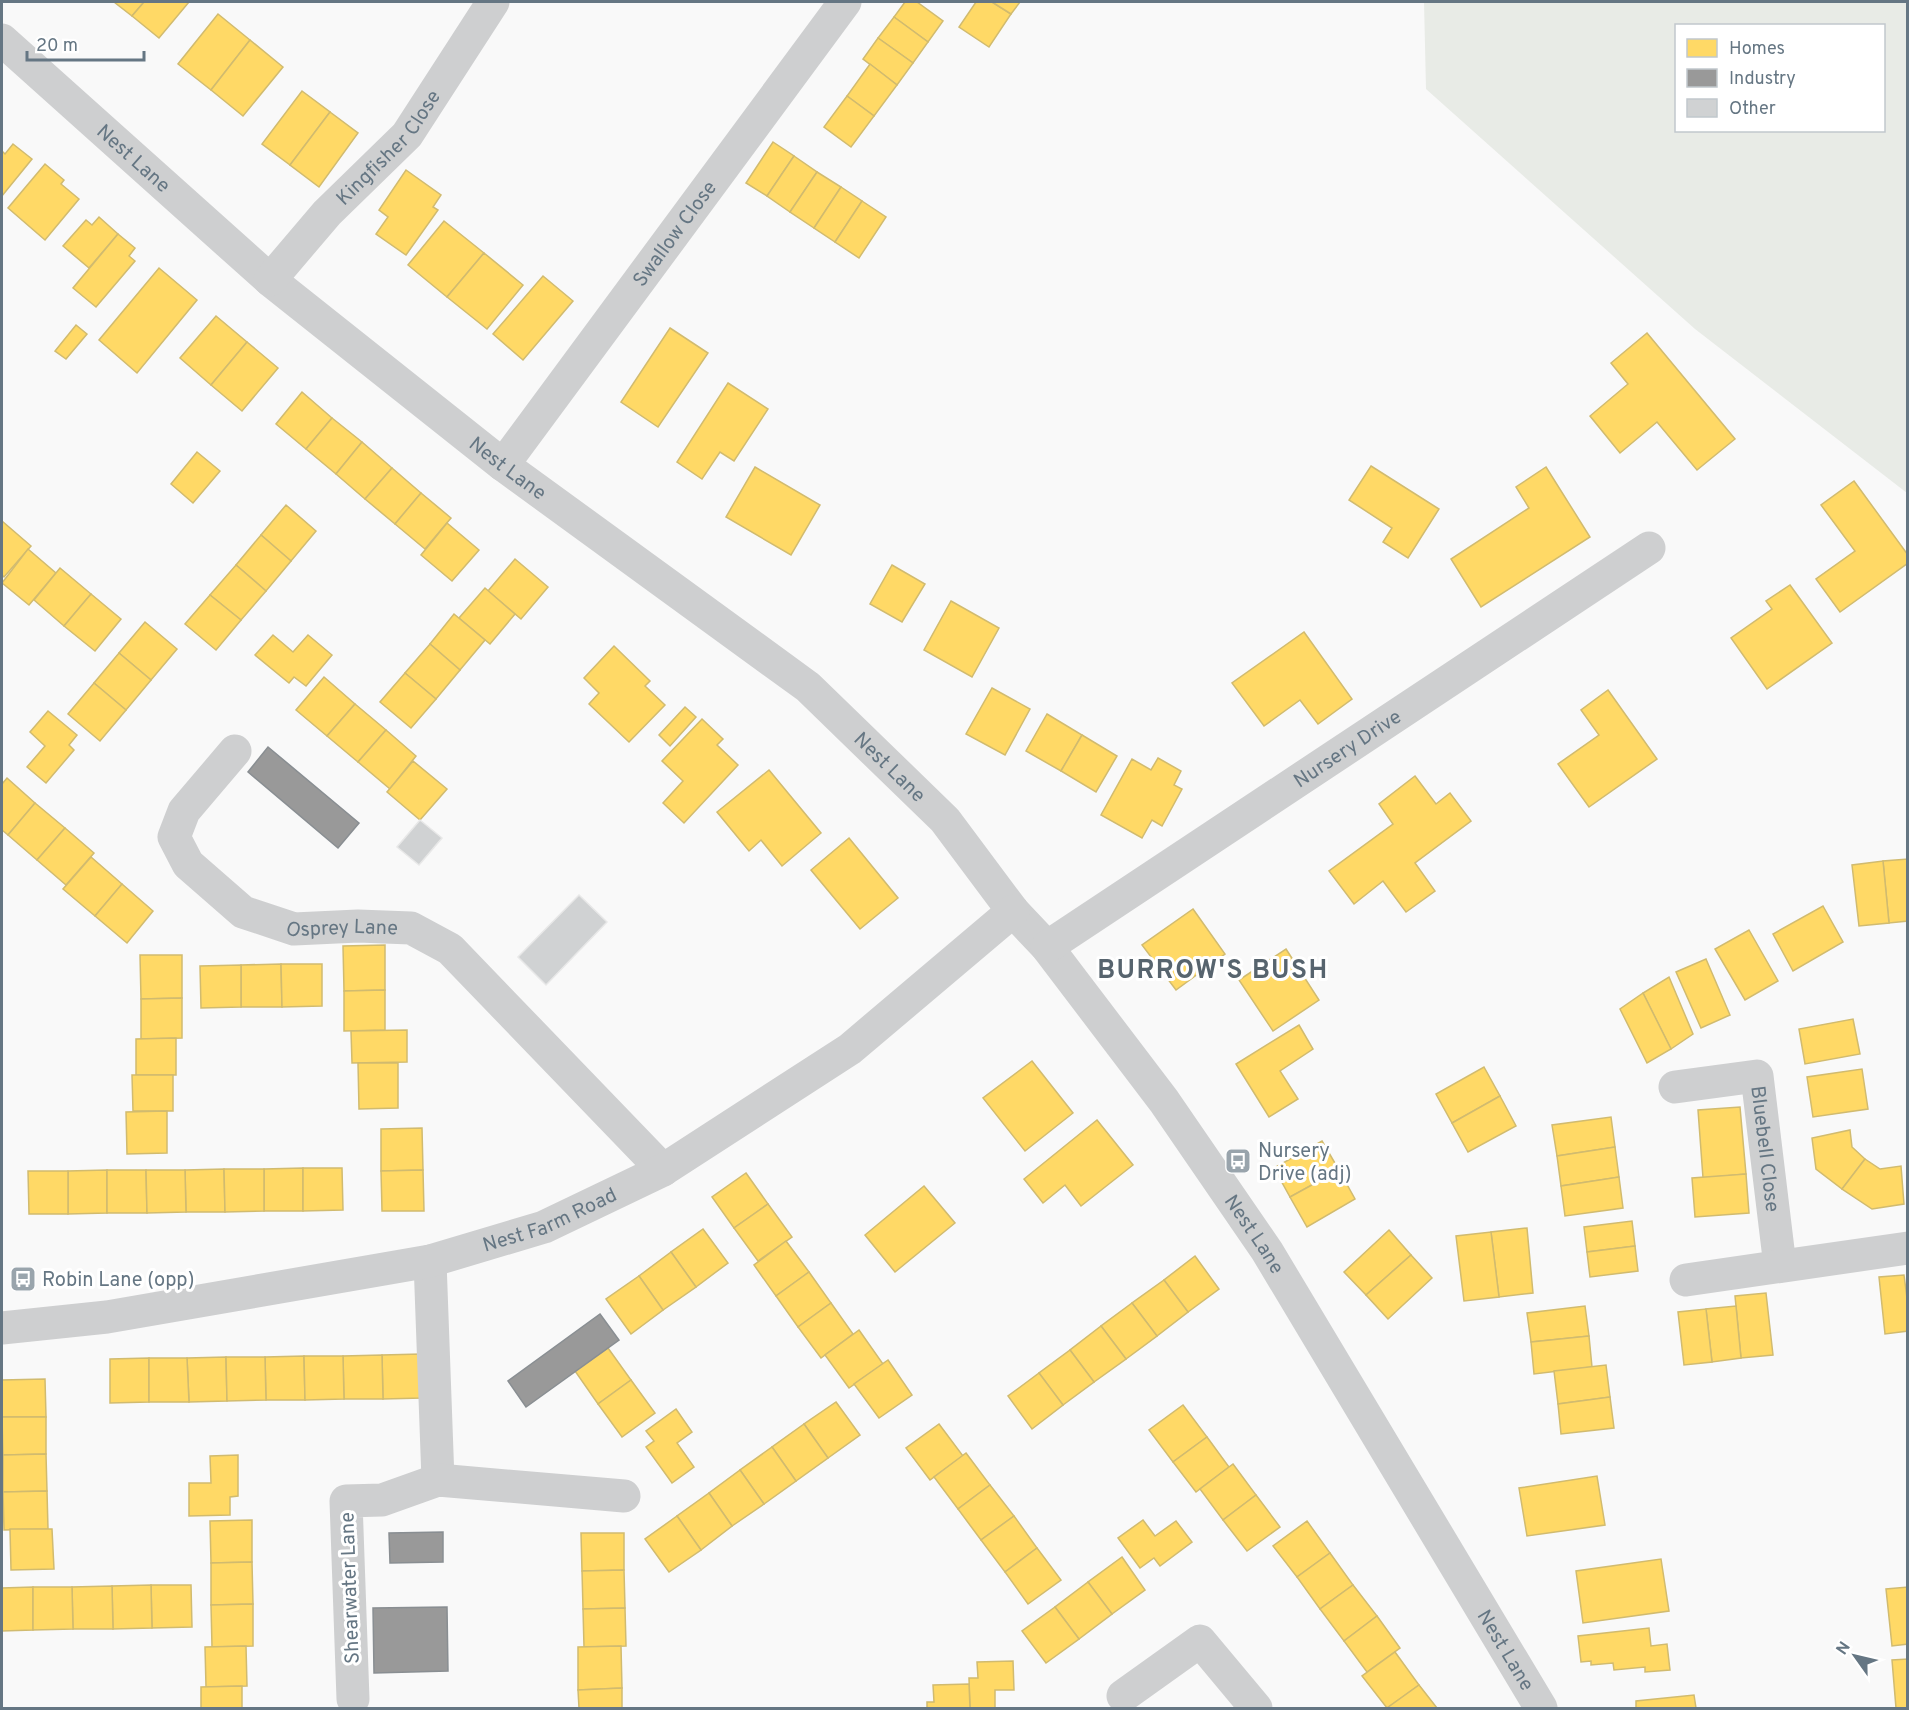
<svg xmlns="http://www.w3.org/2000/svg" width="1909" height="1710" font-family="Overpass,sans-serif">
<rect width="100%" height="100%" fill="#f9f9f9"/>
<path fill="#e8ebe6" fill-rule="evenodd" d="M 1424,2 L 1907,2 L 1907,493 L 1695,329 L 1426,89 ZM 1676,26 L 1884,26 L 1884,130 L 1676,130 Z"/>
<g fill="#ffd966" stroke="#d1bb6f" stroke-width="1.5">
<polygon points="114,2 144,2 132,16"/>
<polygon points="144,2 189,2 159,38 132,16"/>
<polygon points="905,2 917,2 943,21 928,42 894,17"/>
<polygon points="976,2 992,2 1011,14 989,47 959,27"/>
<polygon points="992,2 1020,2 1011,14"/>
<polygon points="218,14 250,40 211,90 178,64"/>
<polygon points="894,17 928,42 913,63 878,38"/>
<polygon points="878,38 913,63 897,85 863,59"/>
<polygon points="250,40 283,67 243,116 211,90"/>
<polygon points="870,64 897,85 874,116 847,96"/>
<polygon points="302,91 330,112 290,165 262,144"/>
<polygon points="847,96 874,116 851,147 824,127"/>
<polygon points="330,112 358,133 319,187 290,165"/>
<polygon points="773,142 794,156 767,196 746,183"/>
<polygon points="13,144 32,159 2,196 2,151 5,154"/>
<polygon points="794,156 817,172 790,212 767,196"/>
<polygon points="45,164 64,180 61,184 79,199 45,240 8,208"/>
<polygon points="406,170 441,195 433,207 438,210 406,255 376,234 388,217 379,210"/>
<polygon points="817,172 841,187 814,228 790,212"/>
<polygon points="841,187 862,201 835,242 814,228"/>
<polygon points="862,201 886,217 859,258 835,242"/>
<polygon points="99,217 118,234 89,268 63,246 86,220 92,225"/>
<polygon points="444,221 484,253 447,297 408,265"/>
<polygon points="118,234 135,248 129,256 135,261 96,307 73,288"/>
<polygon points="484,253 523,285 487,329 447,297"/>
<polygon points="159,268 197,300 137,373 99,340"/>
<polygon points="543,276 573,301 523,360 493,334"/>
<polygon points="216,316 247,342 211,385 180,358"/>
<polygon points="76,325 87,334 66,359 55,351"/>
<polygon points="670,328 708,353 658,427 621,402"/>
<polygon points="1647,333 1735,439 1697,470 1657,422 1620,453 1590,416 1628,384 1611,363"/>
<polygon points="247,342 278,368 242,411 211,385"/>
<polygon points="728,383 768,409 734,461 720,452 702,479 677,462"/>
<polygon points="302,392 332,418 306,449 276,424"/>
<polygon points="332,418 362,442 336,474 306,449"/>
<polygon points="362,442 392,468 365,499 336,474"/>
<polygon points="197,452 220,471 193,503 171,484"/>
<polygon points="1371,466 1439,509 1408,558 1383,542 1392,528 1349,500"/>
<polygon points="755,467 820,505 791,555 726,517"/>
<polygon points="1546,467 1590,537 1481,607 1451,559 1529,508 1516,487"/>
<polygon points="392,468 421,493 395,524 365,499"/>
<polygon points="1854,481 1908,555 1908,563 1840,612 1816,579 1855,551 1821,505"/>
<polygon points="421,493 451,518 425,549 395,524"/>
<polygon points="286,505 316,531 291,561 261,535"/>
<polygon points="2,521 31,546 4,577 2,575"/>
<polygon points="447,523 479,550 452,581 421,555"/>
<polygon points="261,535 291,561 266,591 236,565"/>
<polygon points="28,549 56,573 29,605 2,583"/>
<polygon points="515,559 548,587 521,619 488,591"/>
<polygon points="236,565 266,591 241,620 210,595"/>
<polygon points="892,565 925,584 902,622 870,604"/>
<polygon points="60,568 91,594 64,626 34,600"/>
<polygon points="1790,585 1832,643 1767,689 1731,638 1772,609 1766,601"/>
<polygon points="485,588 515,614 490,644 459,618"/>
<polygon points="91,594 121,619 95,651 64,626"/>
<polygon points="210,595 241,620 216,650 185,624"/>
<polygon points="951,601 999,628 972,677 924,650"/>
<polygon points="454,614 485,640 460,670 430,644"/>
<polygon points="145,622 177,649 151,680 119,653"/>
<polygon points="1304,632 1352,699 1318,724 1300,700 1264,726 1232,683"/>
<polygon points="273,635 293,652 308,635 332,655 306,686 294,677 289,683 255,655"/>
<polygon points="430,644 460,670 436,699 405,673"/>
<polygon points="614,646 650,681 645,686 665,705 629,742 589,704 599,693 584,678"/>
<polygon points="119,653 151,680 126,710 94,683"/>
<polygon points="405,673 436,699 411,728 380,702"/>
<polygon points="324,677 355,704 327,736 296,710"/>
<polygon points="94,683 126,710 100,741 68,714"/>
<polygon points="992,688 1030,709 1005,755 966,734"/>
<polygon points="1608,690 1657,759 1589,807 1558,764 1599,735 1581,710"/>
<polygon points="355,704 386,730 358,762 327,736"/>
<polygon points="685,707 696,717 670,746 659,735"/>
<polygon points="48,711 77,735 69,745 74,750 46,783 27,767 45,746 30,732"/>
<polygon points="1047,714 1082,735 1061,771 1026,751"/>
<polygon points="702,719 723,739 717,745 738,765 684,823 663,803 683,781 662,761"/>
<polygon points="386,730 416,756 390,789 358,762"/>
<polygon points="1082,735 1117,756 1096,792 1061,771"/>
<polygon points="1158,758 1181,771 1174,785 1182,789 1162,826 1152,820 1142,838 1101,815 1132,759 1151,770"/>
<polygon points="413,761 447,789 420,820 387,792"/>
<polygon points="769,770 821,833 782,866 761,840 749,851 717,812"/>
<polygon points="1415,776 1436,804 1450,793 1471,821 1415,863 1435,891 1406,912 1383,881 1354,904 1329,871 1393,824 1379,804"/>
<polygon points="7,778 35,803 8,835 2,830 2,784"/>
<polygon points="35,803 65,828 37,860 8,835"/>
<polygon points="65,828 94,853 66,885 37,860"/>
<polygon points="849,838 898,898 860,929 811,870"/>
<polygon points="91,857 122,884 95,916 63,889"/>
<polygon points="1908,859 1908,921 1889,923 1883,861"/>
<polygon points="1883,861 1889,923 1859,926 1852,865"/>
<polygon points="122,884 153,911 127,943 95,916"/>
<polygon points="1823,906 1843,942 1793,971 1773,934"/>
<polygon points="1193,909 1225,954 1176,990 1142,945"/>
<polygon points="1749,930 1778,981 1745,1000 1715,949"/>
<polygon points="385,945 385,990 344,991 343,946"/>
<polygon points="1286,949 1319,1000 1273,1031 1239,980"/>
<polygon points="140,955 182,955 182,998 141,999"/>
<polygon points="1706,959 1730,1015 1701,1028 1676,972"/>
<polygon points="281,964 282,1007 241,1007 241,965"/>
<polygon points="281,964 322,964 322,1006 282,1007"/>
<polygon points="241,965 241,1007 201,1008 200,966"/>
<polygon points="1669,977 1693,1034 1671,1049 1643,993"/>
<polygon points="385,990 385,1030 344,1031 344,991"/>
<polygon points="1643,993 1671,1049 1647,1063 1620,1009"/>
<polygon points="182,998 182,1038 141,1039 141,999"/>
<polygon points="1853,1019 1860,1054 1805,1064 1799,1029"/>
<polygon points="1299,1025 1313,1049 1280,1071 1298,1099 1269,1117 1236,1064"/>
<polygon points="407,1030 407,1062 352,1063 351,1031"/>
<polygon points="176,1038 176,1075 136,1075 136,1039"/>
<polygon points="1032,1061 1073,1113 1025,1151 983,1098"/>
<polygon points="358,1063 398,1063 398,1108 359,1109"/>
<polygon points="1484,1067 1500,1096 1452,1123 1436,1094"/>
<polygon points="1862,1069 1868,1109 1813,1117 1807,1077"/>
<polygon points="132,1075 173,1075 173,1111 133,1111"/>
<polygon points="1500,1096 1516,1126 1468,1152 1452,1123"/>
<polygon points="1740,1107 1746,1174 1703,1178 1698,1110"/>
<polygon points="167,1111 167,1153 127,1154 126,1112"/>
<polygon points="1611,1117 1615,1147 1557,1156 1552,1125"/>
<polygon points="1097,1120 1133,1165 1081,1206 1065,1185 1043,1203 1024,1179"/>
<polygon points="422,1128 423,1170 381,1171 381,1129"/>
<polygon points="1850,1130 1852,1147 1865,1159 1842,1189 1816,1169 1812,1138"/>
<polygon points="1322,1141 1339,1170 1290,1197 1274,1168"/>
<polygon points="1615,1147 1619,1177 1561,1186 1557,1156"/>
<polygon points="1865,1159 1880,1169 1901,1166 1904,1204 1872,1209 1842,1189"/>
<polygon points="303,1168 303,1211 264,1211 264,1169"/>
<polygon points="303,1168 342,1168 343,1210 303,1211"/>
<polygon points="224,1169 225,1212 186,1212 185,1170"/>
<polygon points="224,1169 264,1169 264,1211 225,1212"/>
<polygon points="107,1170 107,1213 68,1214 68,1171"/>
<polygon points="107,1170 146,1170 147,1213 107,1213"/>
<polygon points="146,1170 185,1170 186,1212 147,1213"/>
<polygon points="423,1170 424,1211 382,1211 381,1171"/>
<polygon points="1339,1170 1355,1199 1307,1227 1290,1197"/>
<polygon points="28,1171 68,1171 68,1214 29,1214"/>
<polygon points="746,1173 768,1204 734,1228 712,1197"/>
<polygon points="1746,1174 1749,1213 1695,1217 1692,1178"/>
<polygon points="1619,1177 1623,1208 1565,1216 1561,1186"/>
<polygon points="924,1186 955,1223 895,1272 865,1235"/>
<polygon points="768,1204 792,1237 758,1261 734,1228"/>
<polygon points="1632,1221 1635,1246 1587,1252 1584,1227"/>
<polygon points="1527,1228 1533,1293 1499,1297 1491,1232"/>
<polygon points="703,1229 728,1263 696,1287 671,1252"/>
<polygon points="1389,1230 1411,1255 1366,1295 1344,1272"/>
<polygon points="1491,1232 1499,1297 1464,1301 1456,1236"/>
<polygon points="786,1241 809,1272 776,1296 754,1265"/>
<polygon points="1635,1246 1638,1271 1590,1277 1587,1252"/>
<polygon points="671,1252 696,1287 663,1310 639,1276"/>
<polygon points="1411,1255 1432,1278 1388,1319 1366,1295"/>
<polygon points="1195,1256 1219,1289 1188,1312 1164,1280"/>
<polygon points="809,1272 831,1303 798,1327 776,1296"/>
<polygon points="1904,1275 1908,1306 1908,1331 1885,1334 1879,1277"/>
<polygon points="639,1276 663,1310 631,1334 606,1299"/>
<polygon points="1164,1280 1188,1312 1157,1336 1132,1303"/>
<polygon points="1766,1293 1773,1355 1741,1358 1735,1296"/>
<polygon points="831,1303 853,1334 821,1358 798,1327"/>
<polygon points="1132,1303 1157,1336 1126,1359 1101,1326"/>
<polygon points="1585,1306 1589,1336 1531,1342 1527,1313"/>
<polygon points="1736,1306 1741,1358 1712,1362 1706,1309"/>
<polygon points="1706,1309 1712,1362 1684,1365 1678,1312"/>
<polygon points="1101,1326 1126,1359 1094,1382 1070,1350"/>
<polygon points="859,1330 883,1364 849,1388 825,1355"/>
<polygon points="1589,1336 1592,1367 1534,1374 1531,1342"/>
<polygon points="608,1348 631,1380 598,1404 575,1371"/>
<polygon points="1070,1350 1094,1382 1063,1405 1039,1373"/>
<polygon points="421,1354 422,1398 383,1399 382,1355"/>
<polygon points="382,1355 383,1399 344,1399 343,1356"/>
<polygon points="304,1356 305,1400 266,1400 265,1357"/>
<polygon points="304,1356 343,1356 344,1399 305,1400"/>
<polygon points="226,1357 227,1401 189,1402 187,1358"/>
<polygon points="226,1357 265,1357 266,1400 227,1401"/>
<polygon points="149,1358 149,1402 110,1403 110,1359"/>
<polygon points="149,1358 187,1358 189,1402 149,1402"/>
<polygon points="888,1360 912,1395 879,1418 854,1384"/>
<polygon points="1606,1365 1610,1397 1558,1404 1554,1371"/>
<polygon points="1039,1373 1063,1405 1032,1429 1008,1396"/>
<polygon points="45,1379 46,1417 2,1417 2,1380"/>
<polygon points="631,1380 655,1413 622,1437 598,1404"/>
<polygon points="1610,1397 1614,1428 1561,1434 1558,1404"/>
<polygon points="836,1402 860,1435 828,1458 804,1424"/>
<polygon points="1183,1405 1207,1437 1173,1462 1149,1430"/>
<polygon points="676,1409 692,1432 677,1443 694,1467 672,1483 646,1447 654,1441 646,1431"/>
<polygon points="2,1417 46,1417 46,1454 3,1455"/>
<polygon points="804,1424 828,1458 796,1481 772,1447"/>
<polygon points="939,1424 963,1456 930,1480 906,1448"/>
<polygon points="1207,1437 1229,1467 1196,1492 1173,1462"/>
<polygon points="772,1447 796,1481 764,1504 740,1470"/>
<polygon points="966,1453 990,1485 958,1509 934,1477"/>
<polygon points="46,1454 47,1491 3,1492 3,1455"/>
<polygon points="238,1455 238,1496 230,1497 230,1515 189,1516 189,1483 211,1483 210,1456"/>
<polygon points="1233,1464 1256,1495 1223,1520 1200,1489"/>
<polygon points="740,1470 764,1504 732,1526 709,1493"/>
<polygon points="1597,1476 1605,1525 1527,1536 1519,1488"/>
<polygon points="990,1485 1014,1516 981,1540 958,1509"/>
<polygon points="47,1491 48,1529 4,1530 3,1492"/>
<polygon points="709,1493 732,1526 701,1550 677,1516"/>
<polygon points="1256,1495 1280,1527 1247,1551 1223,1520"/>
<polygon points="677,1516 701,1550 669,1572 645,1539"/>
<polygon points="1014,1516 1037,1548 1005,1572 981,1540"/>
<polygon points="252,1520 252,1562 211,1563 210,1521"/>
<polygon points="1143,1520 1155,1536 1176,1521 1192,1542 1160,1566 1154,1558 1140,1568 1118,1538"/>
<polygon points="1307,1521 1330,1553 1297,1577 1273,1546"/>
<polygon points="10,1529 52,1529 54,1569 11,1570"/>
<polygon points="581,1533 624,1533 624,1570 582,1571"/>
<polygon points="1037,1548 1061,1580 1028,1604 1005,1572"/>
<polygon points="1330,1553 1353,1585 1320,1609 1297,1577"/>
<polygon points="1122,1557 1145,1590 1112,1614 1088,1582"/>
<polygon points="1661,1559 1669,1611 1583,1623 1576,1571"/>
<polygon points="252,1562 253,1604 211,1605 211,1563"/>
<polygon points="624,1570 625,1608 583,1609 582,1571"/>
<polygon points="1088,1582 1112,1614 1079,1639 1055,1607"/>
<polygon points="151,1585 191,1585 192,1627 152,1628"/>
<polygon points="151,1585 152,1628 113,1629 112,1586"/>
<polygon points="1353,1585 1377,1616 1344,1641 1320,1609"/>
<polygon points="112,1586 113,1629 73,1629 72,1587"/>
<polygon points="33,1587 33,1630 2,1631 2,1588"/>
<polygon points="33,1587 72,1587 73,1629 33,1630"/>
<polygon points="1908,1587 1908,1644 1892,1646 1886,1589"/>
<polygon points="253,1604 253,1646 212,1647 211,1605"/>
<polygon points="1055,1607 1079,1639 1046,1663 1022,1631"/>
<polygon points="625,1608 626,1646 584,1647 583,1609"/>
<polygon points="1377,1616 1400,1648 1367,1672 1344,1641"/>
<polygon points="1649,1628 1651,1646 1667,1644 1670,1670 1645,1672 1645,1667 1614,1670 1613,1663 1591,1665 1591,1661 1581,1662 1578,1636"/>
<polygon points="246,1646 247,1686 206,1687 205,1647"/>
<polygon points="621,1646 622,1688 578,1690 578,1647"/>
<polygon points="1395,1652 1419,1685 1387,1708 1362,1676"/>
<polygon points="1908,1659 1908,1708 1896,1708 1892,1660"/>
<polygon points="1013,1661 1014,1690 995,1690 995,1708 970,1708 969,1678 978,1678 977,1662"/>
<polygon points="969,1684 970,1708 927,1708 927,1702 934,1702 933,1685"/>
<polygon points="1419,1685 1437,1708 1387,1708"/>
<polygon points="242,1686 242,1708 201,1708 201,1687"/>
<polygon points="622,1688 622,1708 579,1708 578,1690"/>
<polygon points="1694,1695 1696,1708 1636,1708 1636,1701"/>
</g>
<g fill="#999" stroke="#898e92" stroke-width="1.5">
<polygon points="268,747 359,823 338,848 248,772"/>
<polygon points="600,1314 619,1340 526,1407 508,1381"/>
<polygon points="443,1532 443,1562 390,1563 389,1533"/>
<polygon points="447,1607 448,1671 374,1673 373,1608"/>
</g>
<g fill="#d0d2d3" stroke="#e8e8e8" stroke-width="1.5">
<polygon points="420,820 442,838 419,865 397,847"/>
<polygon points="579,895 607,922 546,985 518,957"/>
</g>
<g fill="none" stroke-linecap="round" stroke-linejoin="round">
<g stroke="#cecfd0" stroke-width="33">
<path id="s1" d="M 2,40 L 270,280 L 503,465 L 808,687 L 945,820 L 1013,911 L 1047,947 L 1164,1101 L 1267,1251 L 1541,1708"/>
<path id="s2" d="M 270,280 L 327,213 L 407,135 L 493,2"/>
<path id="s3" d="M 503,465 L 845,2"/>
<path id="s4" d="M 235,751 L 184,811 L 174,837 L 188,864 L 243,912 L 294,929 L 358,926 L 411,928 L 450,949 L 663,1170"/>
<path id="s5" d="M 1047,947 L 1649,548"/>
<path id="s6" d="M 1675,1087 L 1757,1076 L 1780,1266"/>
<polyline points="430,1261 438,1480"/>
<polyline points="1686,1280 1908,1248"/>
<path id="s7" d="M 2,1328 L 107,1317 L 430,1261 L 544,1227 L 663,1170 L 850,1049 L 1013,911"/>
<polyline points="1123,1696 1200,1641 1256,1708"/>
<polyline points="353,1699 346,1501 382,1500 438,1480 624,1496"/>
</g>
</g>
<defs>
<g id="bus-square" transform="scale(1.35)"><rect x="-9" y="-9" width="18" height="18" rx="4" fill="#99a4ac" stroke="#fff"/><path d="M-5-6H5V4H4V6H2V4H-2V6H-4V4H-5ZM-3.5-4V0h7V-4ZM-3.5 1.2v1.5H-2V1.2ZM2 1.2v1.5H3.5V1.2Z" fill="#fff"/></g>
</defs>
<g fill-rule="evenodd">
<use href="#bus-square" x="1238" y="1161"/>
<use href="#bus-square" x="23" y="1279"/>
</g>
<g text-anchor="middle" stroke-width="6" stroke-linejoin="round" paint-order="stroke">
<g font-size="20" fill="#657683" stroke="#fff">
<text dy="7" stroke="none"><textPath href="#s2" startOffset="178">Kingfisher Close</textPath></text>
<text dy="7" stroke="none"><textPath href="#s1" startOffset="177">Nest Lane</textPath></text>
<text dy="7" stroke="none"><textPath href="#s3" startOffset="288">Swallow Close</textPath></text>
<text dy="7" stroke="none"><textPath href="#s1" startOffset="663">Nest Lane</textPath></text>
<text dy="7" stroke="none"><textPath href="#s5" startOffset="360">Nursery Drive</textPath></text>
<text dy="7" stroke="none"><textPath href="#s1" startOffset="1149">Nest Lane</textPath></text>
<text dy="7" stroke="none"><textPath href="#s4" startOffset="312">Osprey Lane</textPath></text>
<text dy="7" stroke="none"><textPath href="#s6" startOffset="156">Bluebell Close</textPath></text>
<text dy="7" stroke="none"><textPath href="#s7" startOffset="560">Nest Farm Road</textPath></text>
<text dy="7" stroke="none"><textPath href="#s1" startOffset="1743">Nest Lane</textPath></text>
<text transform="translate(349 1588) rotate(-92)" y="7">Shearwater Lane</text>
<text dy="7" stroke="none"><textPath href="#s1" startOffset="2229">Nest Lane</textPath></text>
</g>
<g font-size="20" fill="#657683" stroke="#fff" text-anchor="start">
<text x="1258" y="1157">Nursery<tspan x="1258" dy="23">Drive (adj)</tspan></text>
<text x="42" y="1286">Robin Lane (opp)</text>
</g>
<g font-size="26" font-weight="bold" letter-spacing="1.5" fill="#57646e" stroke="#fff">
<text x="1213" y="978">BURROW'S BUSH</text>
</g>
</g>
<rect width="1909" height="1710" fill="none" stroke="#657683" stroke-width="6"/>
<rect x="1675" y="24" width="210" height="108" fill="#ffffff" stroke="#c1c8cd" stroke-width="1.5"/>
<rect x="1687" y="39" width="30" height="18" fill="#ffd966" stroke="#c1c8cd" stroke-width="1.5"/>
<text x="1729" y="54" font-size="18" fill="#657683">Homes</text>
<rect x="1687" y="69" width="30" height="18" fill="#999999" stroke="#c1c8cd" stroke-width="1.5"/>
<text x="1729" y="84" font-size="18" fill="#657683">Industry</text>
<rect x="1687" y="99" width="30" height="18" fill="#d0d2d3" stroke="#c1c8cd" stroke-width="1.5"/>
<text x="1729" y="114" font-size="18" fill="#657683">Other</text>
<g transform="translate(1855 1656) rotate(304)" stroke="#ffffff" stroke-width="4.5" paint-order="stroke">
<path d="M0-4.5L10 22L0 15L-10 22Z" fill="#657683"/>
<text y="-9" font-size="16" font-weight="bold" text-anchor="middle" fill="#657683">N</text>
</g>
<path d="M27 51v9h117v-9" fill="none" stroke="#657683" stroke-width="3"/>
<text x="36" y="51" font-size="18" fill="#657683" stroke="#ffffff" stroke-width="4.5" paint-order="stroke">20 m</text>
</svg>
